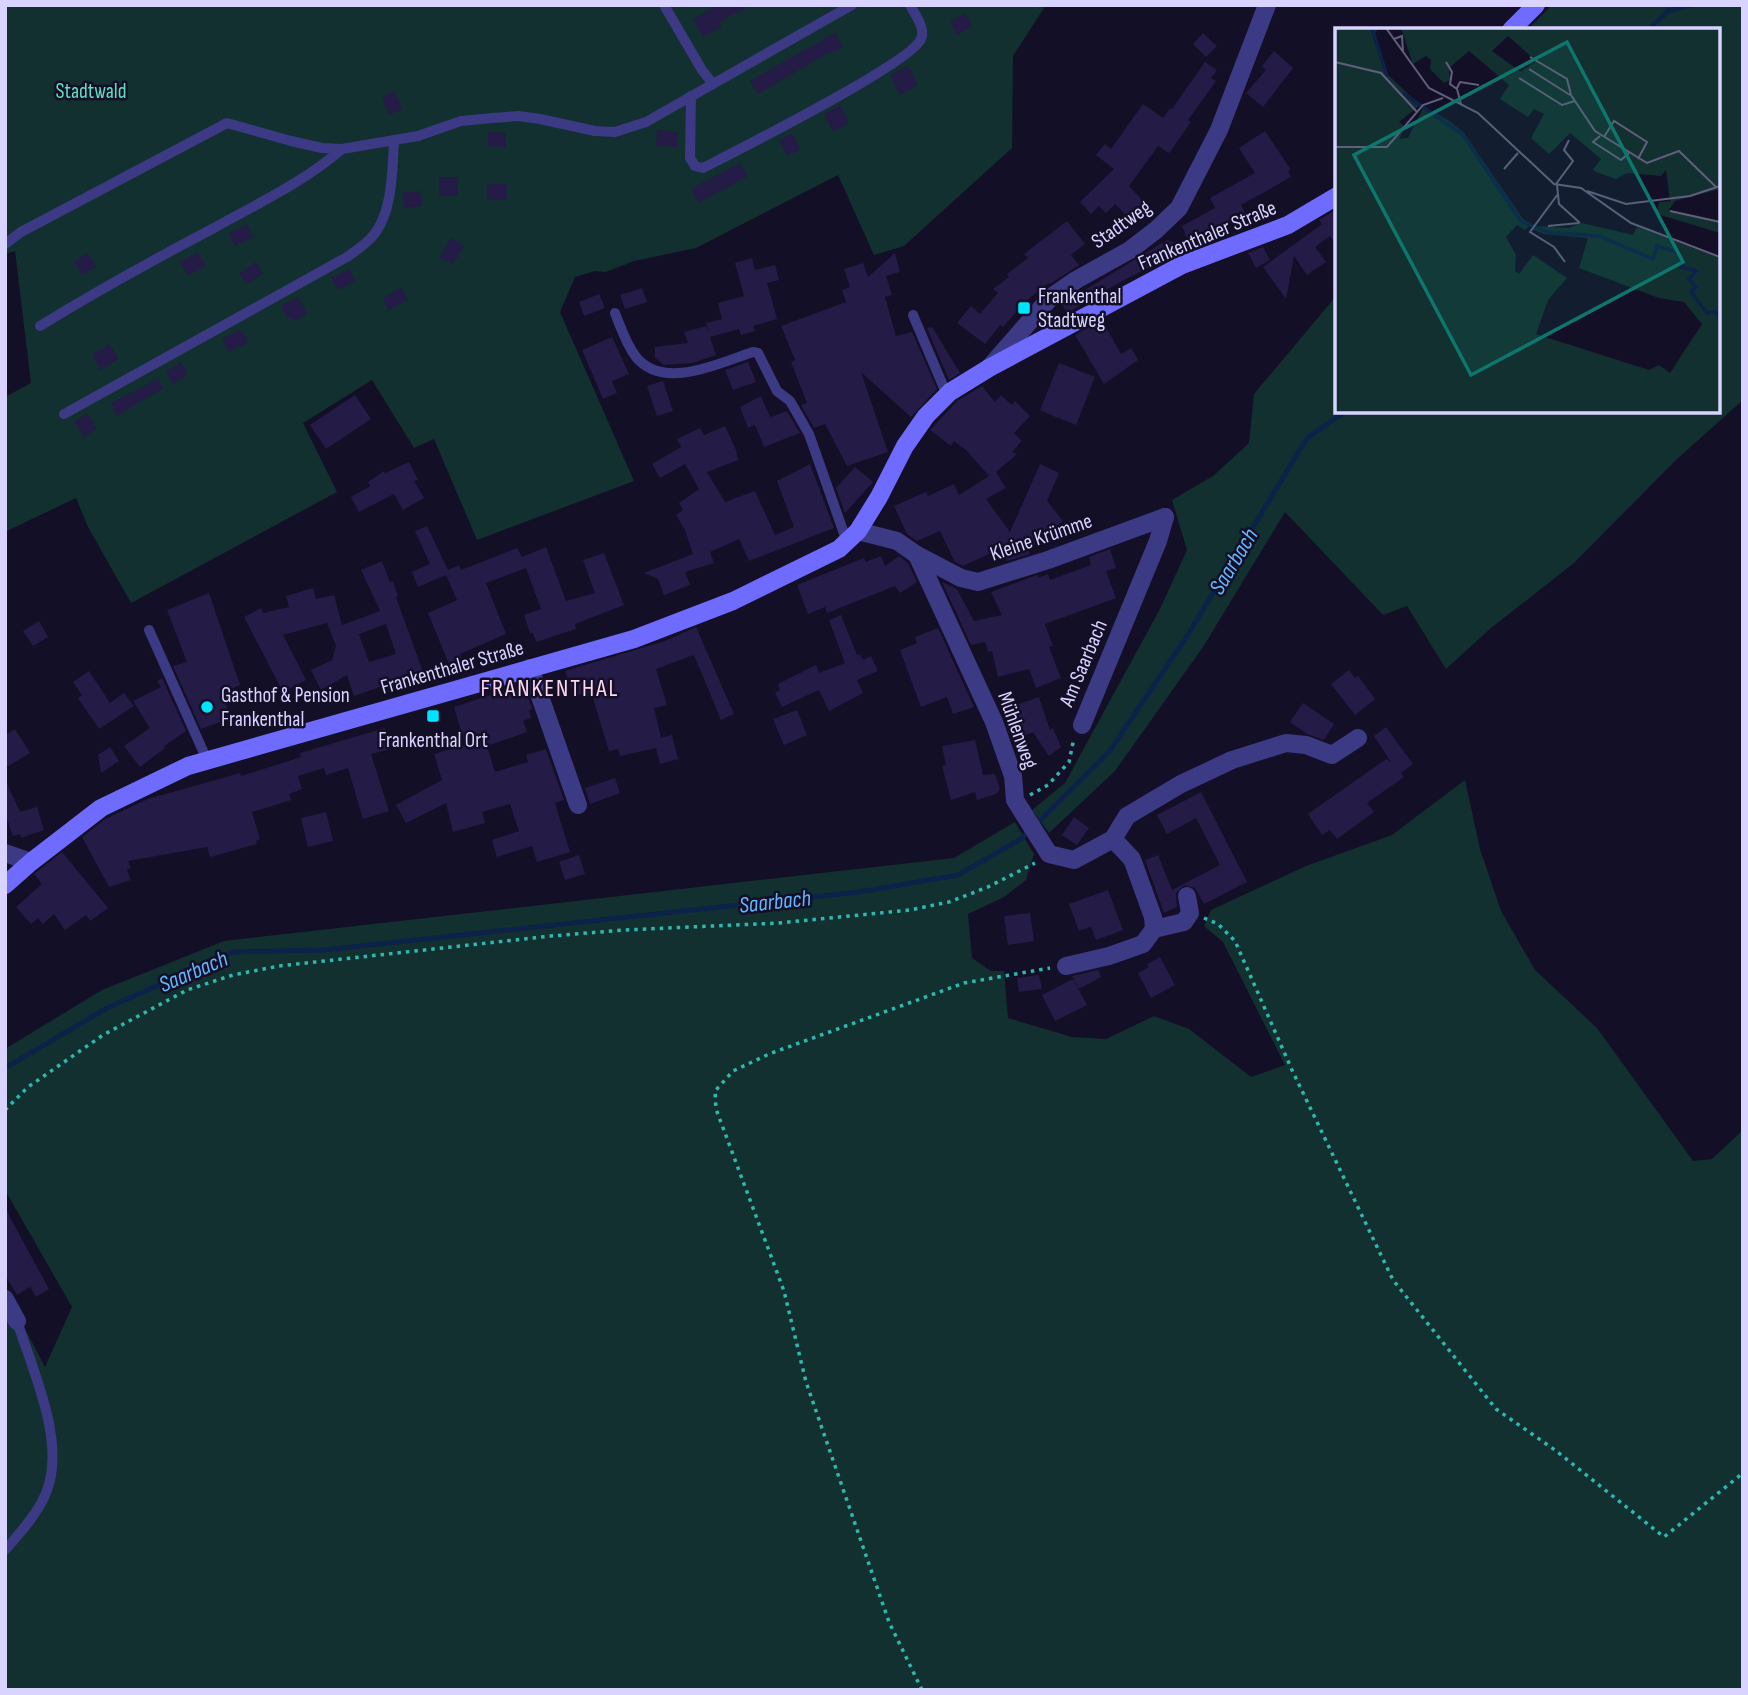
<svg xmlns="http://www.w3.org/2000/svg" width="1748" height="1695" font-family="'Sofia Sans Condensed',sans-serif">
<rect width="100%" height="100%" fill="#130f26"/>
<g fill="#12302f">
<polygon points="5,5 1046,5 1013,56 1012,148 904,246 874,255 838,175 696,248 634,261 606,272 595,271 575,277 560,312 634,481 477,540 434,439 414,448 372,380 303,423 337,492 131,603 88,527 76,498 5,532 5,397 31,383 15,251 5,254"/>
<polygon points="1552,5 1743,5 1743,400 1676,460 1574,563 1491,628 1446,669 1407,606 1383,615 1285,512 1203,647 1115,771 1049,833 1032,810 1065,783 1160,609 1187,550 1172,500 1213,476 1249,443 1254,394 1337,295 1337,411 1718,411 1718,30 1527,30"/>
<polygon points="1465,780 1480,849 1501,911 1535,970 1597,1028 1693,1161 1712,1159 1743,1130 1743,1690 5,1690 5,1308 20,1319 45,1367 72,1307 5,1190 5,1049 102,990 224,941 954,858 1015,822 1034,854 1026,880 1004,897 968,914 972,958 991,971 1004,971 1008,1018 1072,1037 1106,1039 1154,1016 1189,1029 1251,1077 1285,1065 1223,942 1204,926 1211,910 1306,866 1392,835"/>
</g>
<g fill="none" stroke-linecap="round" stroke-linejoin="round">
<g stroke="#0c2248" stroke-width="5">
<polyline points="1648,30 1668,11 1690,5"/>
<polyline points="5,1068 107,1008 233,952 324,950 859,892 958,875 1021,839 1109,752 1187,636 1307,438 1346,411"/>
</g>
</g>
<g fill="#241b47" fill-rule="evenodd">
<polygon points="718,5 751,5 719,22 722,27 703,37 693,19"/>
<polygon points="965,13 973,26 957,35 950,22"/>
<polygon points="835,33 843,47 829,54 828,53 758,94 750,81"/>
<polygon points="1203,33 1217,46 1206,57 1193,44"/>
<polygon points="1274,51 1293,68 1263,107 1246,93 1266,70 1262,66"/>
<polygon points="1205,62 1217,70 1211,78 1216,81 1188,120 1191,122 1169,153 1158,146 1129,186 1151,210 1135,224 1115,204 1106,213 1099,206 1091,214 1080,202 1114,169 1096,155 1105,144 1111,149 1143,104 1163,118 1170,108 1172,109"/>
<polygon points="908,66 918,85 900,95 890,75"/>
<polygon points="395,91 402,109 389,115 382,97"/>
<polygon points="840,105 849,123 833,132 824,114"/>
<polygon points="657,130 678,132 677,147 656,146"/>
<polygon points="1265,131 1291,170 1288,171 1291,177 1241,205 1247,216 1190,245 1182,226 1215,208 1210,198 1255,173 1239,148"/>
<polygon points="488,132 506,133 506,147 488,146"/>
<polygon points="792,133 800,150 787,156 779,140"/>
<polygon points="740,163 748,176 698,203 691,189"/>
<rect x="439" y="177" width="19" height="19"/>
<rect x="487" y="184" width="20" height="16"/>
<polygon points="420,191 422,206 404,208 402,193"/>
<polygon points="1337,209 1337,245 1330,236 1315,247 1326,262 1307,275 1294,256 1286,299 1263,267 1322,224 1319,220"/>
<polygon points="1067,221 1085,244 1071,255 1079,265 1050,284 1049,283 1027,300 1003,327 1000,325 985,344 957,323 971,306 980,314 998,293 993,289 1009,277 1007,274 1028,258 1024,254"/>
<polygon points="247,224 253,237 235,246 229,233"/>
<polygon points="451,238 464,246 453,264 440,257"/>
<polygon points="1167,240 1187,246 1178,251 1179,253 1122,281 1067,313 1062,304"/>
<polygon points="1263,247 1270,260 1256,268 1248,253"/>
<polygon points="198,252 206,266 188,276 180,262"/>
<polygon points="88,253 96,267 82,275 74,262"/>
<polygon points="895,253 900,272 886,276 892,295 885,297 896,336 912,332 937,389 911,417 861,372 888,452 847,466 825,424 814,428 801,405 807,403 791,362 795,360 781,326 846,302 842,290 850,287 844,269 863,263 868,277"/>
<polygon points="752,258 755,270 775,265 779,280 767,283 777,319 753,326 755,331 741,335 739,329 710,337 716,355 692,363 664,365 655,358 655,347 688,343 684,332 706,326 709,335 706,323 722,319 718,303 744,296 735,263"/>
<polygon points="256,262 263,274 246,284 239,273"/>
<polygon points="349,269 355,281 338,290 331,278"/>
<polygon points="401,288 408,300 389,310 383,298"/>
<polygon points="642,288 647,302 625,309 620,295"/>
<polygon points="599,294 605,308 584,316 579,302"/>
<polygon points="298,297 307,314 294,321 292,317 288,319 281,306"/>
<polygon points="1102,320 1121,354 1131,348 1138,360 1104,384 1075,335"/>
<polygon points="932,327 960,373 949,380 927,328"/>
<polygon points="241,329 248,342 229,352 222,339"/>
<polygon points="612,337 629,374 612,381 617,393 603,399 582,350"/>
<polygon points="110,344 118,359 100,370 92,354"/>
<polygon points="181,362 188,374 173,384 166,372"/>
<polygon points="748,362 756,382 733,390 725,370"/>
<polygon points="1059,363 1095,377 1076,425 1059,418 1060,416 1058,418 1040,410"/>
<polygon points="158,379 163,388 117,416 111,403"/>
<polygon points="663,381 673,411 657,416 647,386"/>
<polygon points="982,386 995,402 1001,395 1012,405 1015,401 1030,416 1014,433 1022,441 1012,452 1017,454 996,472 1006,488 986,499 1010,532 1040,464 1059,473 1047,501 1063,521 1049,532 1052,539 1028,548 1030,554 1007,561 1002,548 963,566 955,562 940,531 917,541 907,534 894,506 926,492 928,496 954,484 959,495 989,476 967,451 954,441 951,446 930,430 957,401"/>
<polygon points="355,395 371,419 326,449 310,425"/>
<polygon points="761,396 770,417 787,411 800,433 764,447 755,425 748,428 740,407"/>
<polygon points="87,413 97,428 84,437 74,422"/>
<polygon points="725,426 736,450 738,460 707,472 725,502 755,491 775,535 794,527 777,481 810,464 834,528 749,561 739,539 710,552 714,563 685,572 690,585 664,595 658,579 644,573 693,554 685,530 676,515 683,510 679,503 699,489 685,464 660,478 652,464 681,447 677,439 700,428 704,435"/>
<polygon points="409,462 418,480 414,481 424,498 403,510 394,494 359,512 351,497 370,486 368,482 384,471 385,473"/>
<polygon points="855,467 873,482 845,513 836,488"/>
<polygon points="427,526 448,570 459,565 461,570 517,548 522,557 546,547 566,601 595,593 583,560 604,553 624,605 575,624 576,629 536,642 533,633 530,633 524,615 541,609 526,568 486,583 506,634 460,654 462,659 449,664 428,613 457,600 446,575 418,587 412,572 430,564 415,531"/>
<polygon points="1110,549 1116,568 1106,571 1116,598 1045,624 1053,646 1049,647 1061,678 1036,688 1029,669 998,677 992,651 988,652 985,642 971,645 942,582 957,589 974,621 1002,615 991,592 1037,575 1038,578 1048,574 1050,580 1091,565 1089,557"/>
<polygon points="881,556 885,566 899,556 908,563 917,582 900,593 895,586 827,613 825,607 808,614 797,585 864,558 866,562"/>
<path d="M 382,561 L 390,582 L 393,581 L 398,596 L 396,597 L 423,672 L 354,696 L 347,675 L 321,690 L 311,670 L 332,660 L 336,646 L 327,623 L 283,635 L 306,680 L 283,692 L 244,617 L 261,608 L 263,613 L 289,607 L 286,596 L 313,588 L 316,599 L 334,595 L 342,625 L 380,611 L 361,570 ZM 386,624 L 396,654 L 369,662 L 359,634 Z"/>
<polygon points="209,593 240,685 225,691 227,696 223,697 231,718 201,729 173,666 187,662 167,610"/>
<polygon points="841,615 857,655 860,654 863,660 871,656 878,671 857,680 863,693 829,711 819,690 782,707 775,693 780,690 778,684 816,665 819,673 845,663 829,620"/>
<polygon points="39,621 48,637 33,646 23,631"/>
<polygon points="696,627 734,714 721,720 694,655 656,669 667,705 654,708 661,738 672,735 678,759 660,764 656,748 620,756 618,749 609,751 592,695 583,699 581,694 574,696 565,671 665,641"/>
<polygon points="938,628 974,707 953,714 947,697 921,707 900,650 917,643 915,637"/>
<polygon points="1349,670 1355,678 1358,676 1375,699 1355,715 1331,684"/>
<polygon points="89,671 110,703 124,693 134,706 99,729 78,698 82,695 73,682"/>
<polygon points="162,678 186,731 164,746 165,748 140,767 124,746 150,728 133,701 161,687 157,681"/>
<polygon points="524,684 532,709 529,710 531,718 523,721 527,732 487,746 495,772 528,762 526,755 546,749 564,800 555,803 570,852 537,862 532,846 497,857 492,840 519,831 510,804 482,812 485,823 453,832 446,803 406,823 396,805 442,780 434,754 465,745 454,707"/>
<polygon points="1039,697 1050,730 1053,728 1061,747 1049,756 1033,732 1021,737 1019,731 1013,733 1004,709"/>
<polygon points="1303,703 1334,724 1324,740 1307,734 1290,722"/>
<polygon points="797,710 807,735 784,745 773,719"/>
<polygon points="1386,727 1413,764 1401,773 1404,777 1367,803 1374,812 1337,839 1330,830 1322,835 1308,814 1386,759 1391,762 1374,736"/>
<polygon points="385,728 391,749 371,754 389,811 363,819 348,768 326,775 324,768 298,776 302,789 289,794 291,800 252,812 260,839 256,841 257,844 210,857 207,847 128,861 131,868 127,870 131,880 109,887 82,837 105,819 148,799 240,773 241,776 301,757 300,753"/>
<polygon points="15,729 30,753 5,768 5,735"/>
<polygon points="975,740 983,775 995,774 1000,789 996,794 977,800 975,792 951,800 942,766 946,765 942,746"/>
<polygon points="110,747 119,761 101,773 98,755"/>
<polygon points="615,778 620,793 590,804 585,788"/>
<polygon points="5,779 20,812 37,807 44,830 21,838 20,834 13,836 5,813"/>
<polygon points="1201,792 1247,882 1204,904 1195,888 1184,885 1176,893 1177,907 1164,913 1145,860 1158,855 1172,890 1220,865 1196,818 1167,834 1157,815"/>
<polygon points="326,812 333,841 308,847 301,818"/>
<polygon points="1074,817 1089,828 1077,845 1062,835"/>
<polygon points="62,852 108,908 90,921 86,915 65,930 54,914 43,924 38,918 31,924 16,907 42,884 34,874"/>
<polygon points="579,855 585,874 565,880 559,862"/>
<polygon points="1108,890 1123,930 1096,940 1091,927 1079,931 1069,904"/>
<polygon points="1030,913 1034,941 1008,945 1004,916"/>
<polygon points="1160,957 1175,985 1151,998 1138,973 1149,967 1147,964"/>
<polygon points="1098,970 1101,977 1079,989 1072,976"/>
<polygon points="1039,975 1042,989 1019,992 1017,978"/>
<polygon points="1073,979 1087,1005 1055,1021 1042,995"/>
<polygon points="5,1208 49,1289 36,1297 30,1287 17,1295 5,1275"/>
</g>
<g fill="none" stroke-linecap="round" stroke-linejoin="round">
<g stroke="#2fb8b0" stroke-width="3.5" stroke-dasharray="3.5 5" stroke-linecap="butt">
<polyline points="1030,795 1048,785 1069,762 1074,738"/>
<polyline points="1204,918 1218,924 1235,941 1292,1070 1393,1280 1496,1409 1555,1450 1664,1537 1743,1473"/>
<polyline points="5,1110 28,1087 103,1035 187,990 233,975 279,966 551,936 624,930 779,923 910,910 949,902 988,887 1035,863"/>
<polyline points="922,1690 889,1622 806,1382 784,1291 716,1109 715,1091 733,1071 769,1054 964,983 1050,968"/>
</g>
<g stroke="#3d3a85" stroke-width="10">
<polyline points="664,5 702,70 713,84"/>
<path d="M 691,96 L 690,158 L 695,166 L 703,168 C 736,151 911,63 921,39 C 926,28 915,15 910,5"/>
<polyline points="5,244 21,232 227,123 291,141 322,148 342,149 418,136 461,121 492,118 519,116 540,119 595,131 615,132 646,122 852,5"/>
<path d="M 615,313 C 621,328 626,344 636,357 C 664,391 719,363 753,352 L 758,353 L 777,391 L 790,401 L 809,434 L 847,542"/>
<polyline points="913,315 947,395"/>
<path d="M 40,326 C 97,291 155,259 214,228 C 257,204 304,182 342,149"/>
<path d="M 64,414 L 347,257 C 355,251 363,246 370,239 C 393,216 392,172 394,142"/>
<polyline points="149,630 207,760"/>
<path d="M 5,1550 C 20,1533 38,1513 46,1493 C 67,1443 32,1369 17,1321"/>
</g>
<g stroke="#3d3a85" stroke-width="18">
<polyline points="989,368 1050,298 1076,280 1130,250 1156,230 1179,208 1219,130 1267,5"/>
<polyline points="858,531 897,541 917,555 961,578 978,582 1048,560 1165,517"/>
<polyline points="917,555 994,722 1013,776 1015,800 1049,854 1074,860 1113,839 1127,816 1181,784 1232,760 1286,743 1306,745 1332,755 1358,738"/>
<polyline points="530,668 578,805"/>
<polyline points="1082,725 1158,541 1165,517"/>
<polyline points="1113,839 1132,859 1153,917 1154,929"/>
<polyline points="5,853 31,862"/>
<polyline points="1066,966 1109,956 1143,944 1154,929 1184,922 1190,913 1187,896"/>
<polyline points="5,1299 17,1321"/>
</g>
<g stroke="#6f6bff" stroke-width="18">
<polyline points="1511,30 1536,5"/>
<polyline points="5,885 31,862 101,808 188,766 634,639 733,601 839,549 858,531 879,497 905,446 926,416 950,392 989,368 1182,265 1288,225 1337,196"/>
</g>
</g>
<g fill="#00e5ff" stroke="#130f26" stroke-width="2.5">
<rect x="1017" y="301" width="14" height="14" rx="3.5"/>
<circle cx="207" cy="707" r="7"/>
<rect x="426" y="709" width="14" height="14" rx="3.5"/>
</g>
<g text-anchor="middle" stroke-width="5" stroke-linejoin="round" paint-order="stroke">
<g font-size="21" fill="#5fe0c0" stroke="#130f26">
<text x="91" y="98">Stadtwald</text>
</g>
<g font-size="21" fill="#d9d4ff" stroke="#130f26">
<text transform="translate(1121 224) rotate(-35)" y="7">Stadtweg</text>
<text transform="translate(1207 235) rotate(-23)" y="7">Frankenthaler Straße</text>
<text transform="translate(1041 537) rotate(-19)" y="7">Kleine Krümme</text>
<text transform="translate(1083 663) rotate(-67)" y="7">Am Saarbach</text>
<text transform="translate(452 667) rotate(-16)" y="7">Frankenthaler Straße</text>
<text transform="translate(1018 730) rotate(70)" y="7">Mühlenweg</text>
</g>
<g font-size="21" fill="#d9d4ff" stroke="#130f26" text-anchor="start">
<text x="1038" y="303">Frankenthal<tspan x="1038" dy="24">Stadtweg</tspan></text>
<text x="221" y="702">Gasthof &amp; Pension<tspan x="221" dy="24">Frankenthal</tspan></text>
<text x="433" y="747" text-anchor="middle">Frankenthal Ort</text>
</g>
<g font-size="23" font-style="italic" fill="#62b6ff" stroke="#130f26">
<text transform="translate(1233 561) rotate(-59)" y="8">Saarbach</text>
<text transform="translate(775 901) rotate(-6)" y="8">Saarbach</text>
<text transform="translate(193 971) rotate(-23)" y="8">Saarbach</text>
</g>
<g font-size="24" letter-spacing="2" fill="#ffd6f0" stroke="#130f26">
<text x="550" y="696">FRANKENTHAL</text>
</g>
</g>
<g transform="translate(1335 28)">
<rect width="385" height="385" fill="#130f26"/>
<path d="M 0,0 L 43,0 L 38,10 L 51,45 L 85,77 L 64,94 L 70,99 L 64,111 L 73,110 L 89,78 L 114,93 L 129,105 L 188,191 L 196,196 L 190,202 L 182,197 L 171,209 L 181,227 L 180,243 L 184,246 L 198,227 L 232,250 L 213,272 L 201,306 L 314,342 L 324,337 L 335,345 L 367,296 L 349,274 L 324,270 L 244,240 L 253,210 L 209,206 L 197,201 L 199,198 L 233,200 L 247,195 L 298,207 L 302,199 L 385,230 L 385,385 L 0,385 ZM 66,0 L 385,0 L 385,161 L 340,173 L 334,182 L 385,193 L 385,205 L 322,186 L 324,174 L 335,173 L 331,142 L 326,148 L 292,145 L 281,151 L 261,144 L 258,141 L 266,131 L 235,105 L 214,126 L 196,110 L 209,86 L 199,81 L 193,89 L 165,71 L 174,57 L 134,23 L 114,40 L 115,52 L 109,55 L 95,41 L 96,32 L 91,28 L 78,36 ZM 173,8 L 201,33 L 186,44 L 157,23 Z" fill="#12302f" fill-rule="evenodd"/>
<path fill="none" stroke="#0c2248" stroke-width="3.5" d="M 37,0 L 52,48M 68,65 L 128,107 L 186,193 L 212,204 L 264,208 L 318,231 L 322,218 L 342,224 L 348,235 L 346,239 L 361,243 L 354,251 L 361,259 L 356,264 L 372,285 L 381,284 L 385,290"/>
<path fill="none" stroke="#625e7d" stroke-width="2" d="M 51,0 L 94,60 L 143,85 L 219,156 L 246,160 L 296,195 L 385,229M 59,11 L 67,8 L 68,24M 195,29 L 232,51 L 236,67 L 260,103 L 312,135 L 344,123 L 381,159M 0,34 L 46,45 L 82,84M 111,34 L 117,44 L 115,56 L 122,61 L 126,76M 194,41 L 235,67M 184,50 L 227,77 L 240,73M 122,60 L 125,54 L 144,57M 265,108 L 258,114 L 286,132 L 294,125M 269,109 L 279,93 L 312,114 L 303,131M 0,119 L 52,119 L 88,77 L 108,70M 169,141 L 183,125M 221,156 L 238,133 L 229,122 L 234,112M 222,157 L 224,176 L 245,195M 252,163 L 291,176 L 355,168 L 385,158M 223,166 L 195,204 L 219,219 L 230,234M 335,183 L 385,194M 213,198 L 244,195"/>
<path fill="#0f766e" fill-opacity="0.15" stroke="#0f766e" stroke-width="3.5" d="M 232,14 L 348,234 L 136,347 L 19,127 Z"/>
<rect width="385" height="385" fill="none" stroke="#d9d4ff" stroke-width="3.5"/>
</g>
<rect width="1748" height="1695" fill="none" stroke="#d9d4ff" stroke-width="14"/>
</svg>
